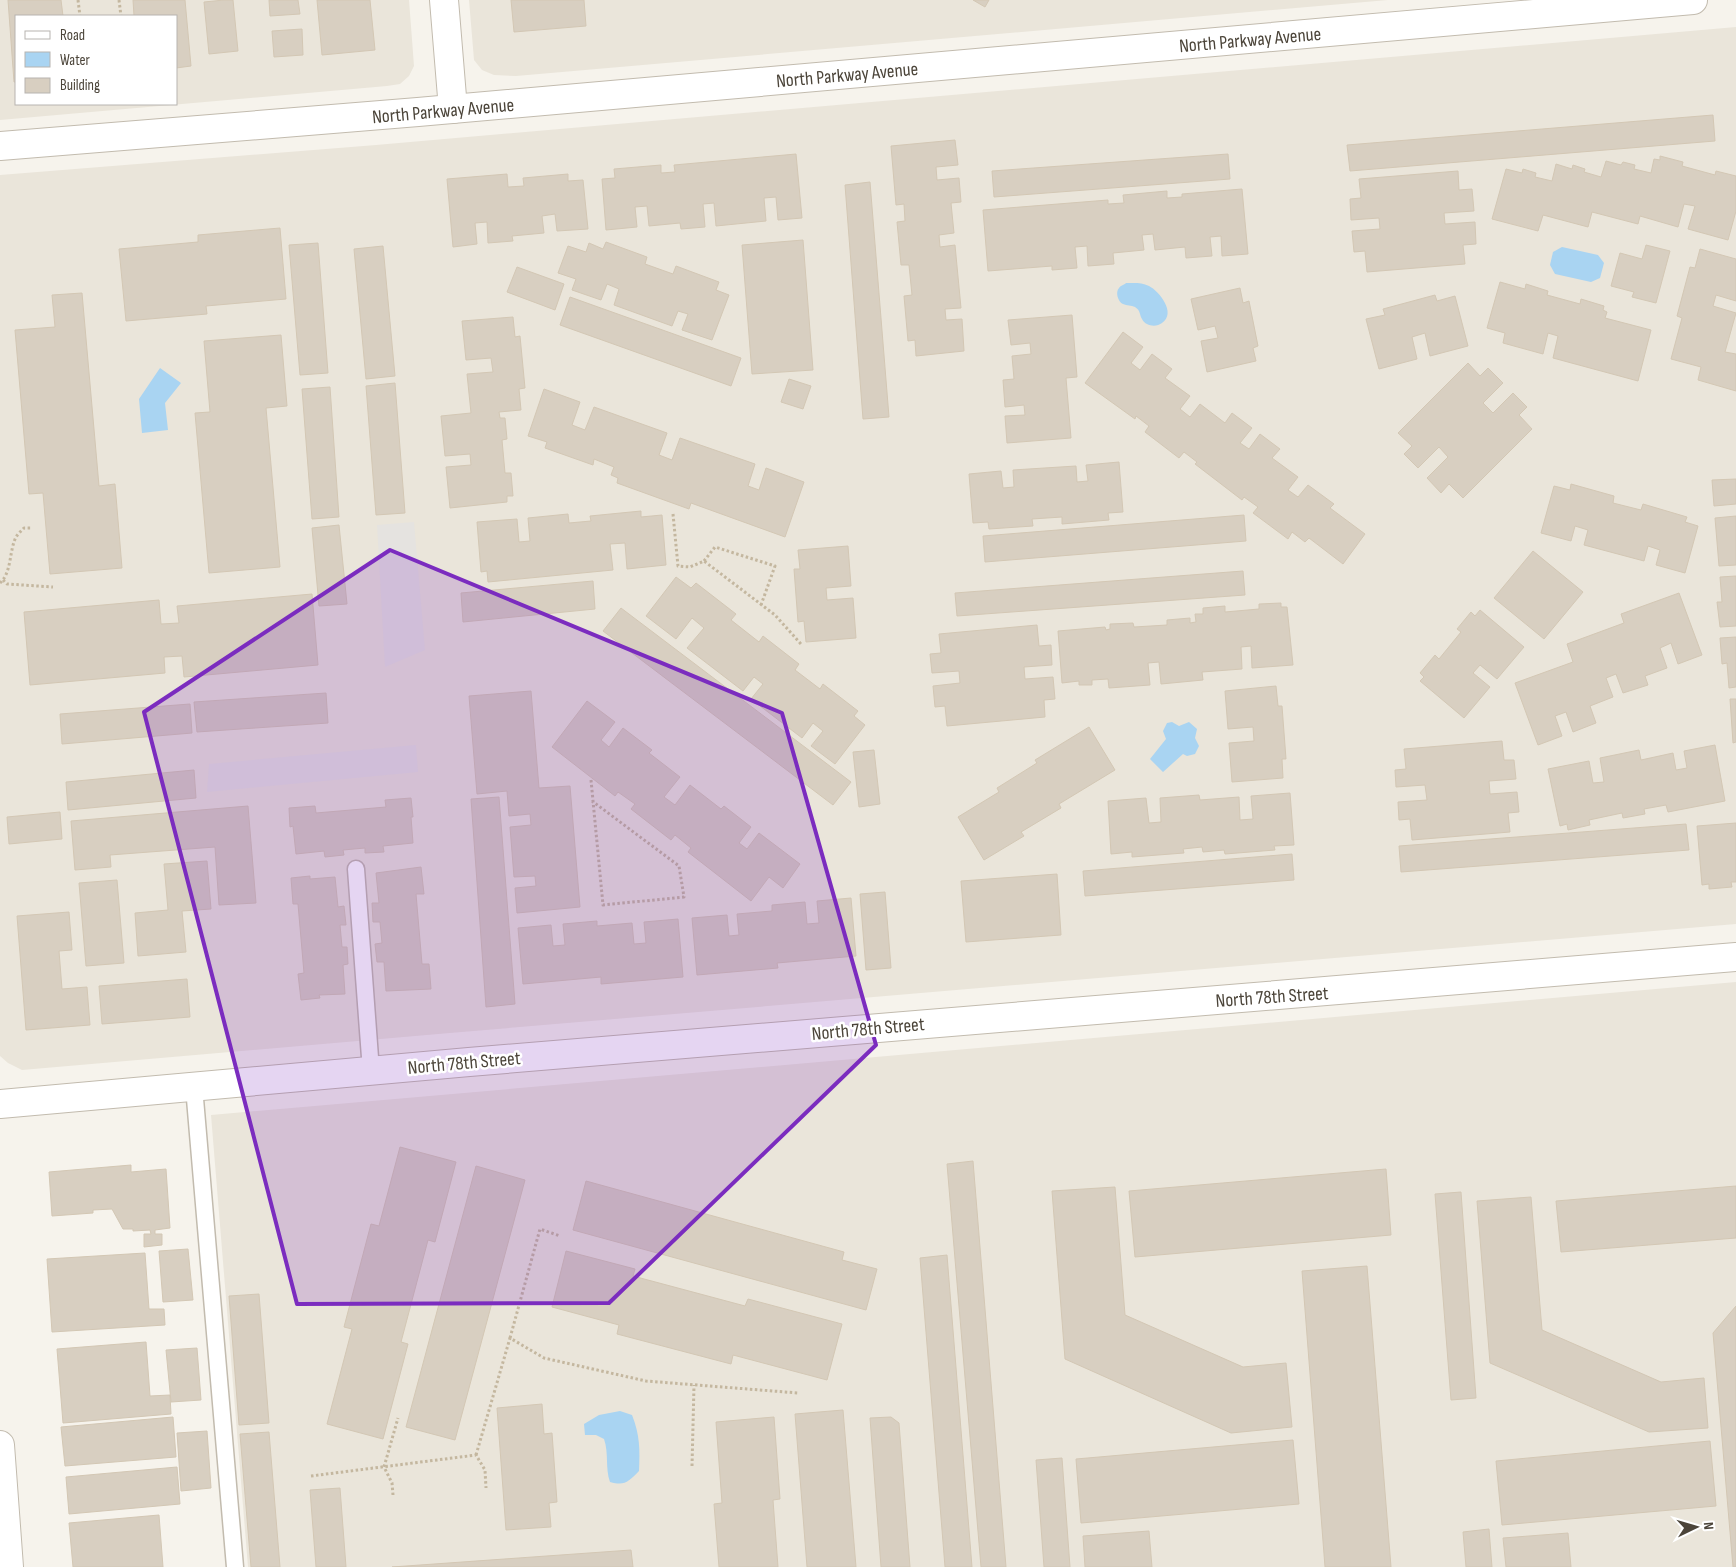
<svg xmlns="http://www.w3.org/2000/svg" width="1736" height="1567" font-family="'Sofia Sans Condensed',sans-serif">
<rect width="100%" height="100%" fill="#f6f3ec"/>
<g fill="#eae5da" fill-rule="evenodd">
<path d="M 0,0 L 409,0 L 414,66 L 409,76 L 400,84 L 387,86 L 0,120 ZM 16,16 L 176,16 L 176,104 L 16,104 Z"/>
<polygon points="469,0 1388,0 516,76 494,75 482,70 474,60"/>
<polygon points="1736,27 1736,924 450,1033 22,1070 8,1063 0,1056 0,175 376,145"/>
<polygon points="1736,982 1736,1567 248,1567 211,1115"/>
</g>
<g fill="#e5e3e0">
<polygon points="414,522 425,650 385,667 377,525"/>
<polygon points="416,745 418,772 207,792 209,764"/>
</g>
<g fill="#a9d4f2">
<polygon points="1562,247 1598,255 1604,263 1600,278 1591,282 1555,274 1550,265 1553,252"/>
<path d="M 1126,283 C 1134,283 1141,282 1149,286 C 1159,291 1177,313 1162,323 C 1157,327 1146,327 1142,319 C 1139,314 1141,311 1135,307 C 1131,305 1127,306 1123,304 C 1118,302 1115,292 1119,288 C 1121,285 1124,285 1126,283 Z"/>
<polygon points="160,368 181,383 165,403 168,430 142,433 139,399"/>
<polygon points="1172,722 1179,726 1189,722 1197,729 1195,738 1199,746 1195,754 1187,756 1183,754 1163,772 1150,759 1166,739 1163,731 1167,723"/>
<path d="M 620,1411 L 632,1415 C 640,1435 640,1450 639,1471 C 628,1482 625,1486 610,1482 C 605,1468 609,1453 604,1439 L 596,1435 L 585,1435 L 584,1424 L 599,1415 Z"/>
</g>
<g fill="#d8cfc1" stroke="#d3c7b4">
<polygon points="8,0 61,0 63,16 16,16 16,82 14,82"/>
<polygon points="133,0 185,0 191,66 176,68 176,16 134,16"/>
<polygon points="224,0 233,0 238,51 209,54 204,2"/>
<polygon points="269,0 298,0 300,14 270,16"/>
<polygon points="317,0 370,0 375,50 322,55"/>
<polygon points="511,0 584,0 586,26 514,32"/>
<polygon points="973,0 989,0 985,7"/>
<polygon points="302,29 303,55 274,57 272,31"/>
<polygon points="1713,115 1715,141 1350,171 1347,145"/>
<polygon points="955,140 958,165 936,167 937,180 959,178 961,202 951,203 954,233 939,235 940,247 955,245 961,308 945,309 946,320 962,319 964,351 916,356 915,340 908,341 904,296 912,295 909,265 901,265 897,222 905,221 904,204 896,205 891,146"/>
<polygon points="796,154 802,218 778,220 776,197 764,198 766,221 716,226 714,203 703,204 705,227 681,229 680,223 649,226 647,206 635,207 637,227 606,230 602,179 615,178 614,169 661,165 661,173 675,172 674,165"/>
<polygon points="1228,154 1230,179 994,197 992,171"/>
<polygon points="1660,156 1683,162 1682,166 1715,175 1716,171 1736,176 1736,211 1728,240 1688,229 1695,206 1684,204 1678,227 1640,216 1638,224 1592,212 1588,227 1543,215 1538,231 1492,219 1506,169 1522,173 1523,169 1536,173 1535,177 1552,181 1556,164 1572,169 1573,165 1585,169 1584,172 1601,177 1606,161 1621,165 1623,162 1635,165 1634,169 1651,173 1654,159 1660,160"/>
<polygon points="1458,171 1459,190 1472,189 1474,211 1444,213 1445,224 1475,222 1476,244 1463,245 1465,264 1367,272 1365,251 1354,252 1352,231 1380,229 1379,218 1351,220 1350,199 1361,198 1359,179"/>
<polygon points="507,174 508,187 524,186 523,178 568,174 568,181 583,180 588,229 557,231 555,214 542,216 544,233 512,236 513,241 488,243 487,222 475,223 477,244 453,247 447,179"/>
<polygon points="870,182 889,417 863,419 845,185"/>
<polygon points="1242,189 1248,254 1222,256 1221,236 1210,237 1212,256 1186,258 1185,247 1155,250 1153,234 1142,235 1144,250 1113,253 1114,264 1088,266 1087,246 1075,247 1077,268 1052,270 1052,266 988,271 983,210 1108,200 1108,204 1124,203 1123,195 1167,191 1167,198 1182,197 1182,194"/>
<polygon points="280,228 286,299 206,306 207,314 126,321 119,249 198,242 198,235"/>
<polygon points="803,240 813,370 752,374 742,245"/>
<polygon points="606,242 647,257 645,264 673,274 676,266 719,282 716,290 729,295 712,340 682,330 688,314 678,311 672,326 614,305 619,289 607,284 601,300 572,290 576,279 558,273 568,246 586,252 589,243 603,249"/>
<polygon points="318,243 328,373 300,375 289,245"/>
<polygon points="1646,245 1670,251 1656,303 1632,297 1634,292 1611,286 1620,253 1642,259"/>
<polygon points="383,246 395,376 366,379 354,249"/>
<polygon points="1700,249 1736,259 1736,301 1716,295 1713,306 1736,313 1725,352 1736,354 1736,391 1698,380 1701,367 1671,359 1682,318 1677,316 1690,267 1695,268"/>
<polygon points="517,267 564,284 555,310 507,292"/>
<polygon points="1500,282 1525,289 1526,284 1548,291 1547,295 1580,304 1581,299 1604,306 1603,310 1607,312 1605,318 1651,330 1638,381 1553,358 1558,336 1548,333 1543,354 1503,343 1505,333 1487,328"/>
<polygon points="1240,288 1243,303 1249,301 1258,346 1253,348 1256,361 1207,372 1201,341 1218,338 1215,326 1198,330 1191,299"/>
<polygon points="82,293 99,486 115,484 122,568 50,574 43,493 29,494 15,330 55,327 52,295"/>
<polygon points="1435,295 1437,301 1455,296 1468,346 1430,356 1425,333 1412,337 1417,359 1379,369 1366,319 1385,315 1383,309"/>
<polygon points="570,297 741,358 731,386 560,325"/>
<polygon points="1072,315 1077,377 1066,378 1071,438 1007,443 1005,416 1025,415 1024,405 1005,407 1003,380 1014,379 1012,356 1031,354 1030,343 1011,345 1008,320"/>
<polygon points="513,317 515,337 520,336 525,388 519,389 521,410 499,412 500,418 505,418 507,439 502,440 505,473 511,473 513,496 507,496 507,502 450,508 446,467 471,465 470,454 445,456 441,416 471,413 467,374 493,372 491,358 466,360 462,321"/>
<polygon points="1123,332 1143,347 1131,363 1140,370 1152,354 1172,369 1165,378 1190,396 1180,409 1190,417 1200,404 1225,423 1232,413 1252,428 1240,443 1249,449 1260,434 1280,449 1272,458 1298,477 1288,490 1298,497 1308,485 1334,504 1330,508 1365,534 1343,564 1309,538 1305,542 1292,532 1288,539 1253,513 1258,507 1244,497 1242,500 1195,464 1197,462 1184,452 1179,458 1145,432 1149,426 1136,416 1135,419 1085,383"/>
<polygon points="281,335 287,406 266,408 280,567 209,573 195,413 210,412 204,341"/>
<polygon points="1468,363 1480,376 1488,368 1503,383 1483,403 1493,413 1513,393 1527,407 1519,415 1532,429 1463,498 1449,484 1441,493 1427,478 1448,457 1439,447 1418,468 1404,454 1412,446 1398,433"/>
<polygon points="789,379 811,386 803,409 781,402"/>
<polygon points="395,383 405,513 376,515 366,386"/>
<polygon points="330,387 339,517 312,519 302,389"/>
<polygon points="544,389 580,402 572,425 585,430 594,407 667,433 659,455 672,460 680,438 755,464 748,486 759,490 766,468 804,482 785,537 691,503 689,509 617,483 618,478 611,475 614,467 594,459 593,465 545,448 547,442 528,436"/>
<polygon points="1119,462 1123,512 1108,513 1109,520 1062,524 1062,517 1032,519 1033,526 989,529 988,522 973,523 969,474 1001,471 1003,488 1014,487 1013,470 1076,466 1077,482 1088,481 1086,465"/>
<polygon points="1736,479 1736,504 1714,506 1712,480"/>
<polygon points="1571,484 1614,496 1613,503 1641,510 1643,504 1687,517 1685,522 1698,526 1685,573 1656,565 1660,550 1648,546 1644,561 1584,545 1588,530 1575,526 1571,541 1541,533 1554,486 1570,490"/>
<polygon points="641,511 641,517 662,515 666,565 627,569 625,543 610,544 613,570 488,582 487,571 481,572 477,522 517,519 519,542 530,541 528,518 568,514 569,523 591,521 590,516"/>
<polygon points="1244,515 1246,541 985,562 983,536"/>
<polygon points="1736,516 1736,565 1719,566 1715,518"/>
<polygon points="339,525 347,604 319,606 312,528"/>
<polygon points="848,546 851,586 826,588 827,600 853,598 856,638 806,642 804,621 798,622 794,569 800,569 798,550"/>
<polygon points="1533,551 1583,592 1544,639 1494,598"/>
<polygon points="1243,571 1245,595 957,616 955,593"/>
<polygon points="1736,576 1736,626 1720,627 1717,602 1722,602 1720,577"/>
<polygon points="676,577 691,588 696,583 736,614 731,620 759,642 763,636 799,664 795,670 820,689 823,684 858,711 854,716 865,725 835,764 811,746 823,731 813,723 802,738 751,699 763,684 754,677 743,691 687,648 704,628 692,618 676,639 646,616"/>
<polygon points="593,581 595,609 463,622 461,593"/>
<polygon points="1679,593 1702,655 1678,664 1671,643 1660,648 1667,668 1645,676 1648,685 1623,693 1616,674 1606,678 1613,697 1590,706 1596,723 1573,732 1566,712 1555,716 1562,736 1538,745 1515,683 1573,662 1567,644 1624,623 1621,614"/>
<polygon points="312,594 318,665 184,677 182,656 164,657 165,673 30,685 24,612 159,600 161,624 179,623 177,606"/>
<polygon points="1281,603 1281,607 1287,607 1293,665 1252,668 1251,646 1241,647 1242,669 1202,672 1203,680 1161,684 1159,662 1148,663 1150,685 1109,688 1108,679 1092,680 1092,685 1079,685 1079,681 1062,683 1058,631 1105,627 1106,630 1110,629 1110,624 1133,623 1134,627 1167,625 1167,620 1190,618 1190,623 1196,622 1195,614 1203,614 1203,608 1225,606 1225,612 1259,609 1259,604"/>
<polygon points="621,608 851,782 833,805 603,631"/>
<polygon points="1480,610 1524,647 1497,679 1480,665 1473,673 1490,687 1464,718 1420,681 1424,677 1420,673 1435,655 1439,659 1461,632 1457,629 1471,612 1475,616"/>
<polygon points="1037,625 1039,646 1051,645 1052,665 1024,667 1025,679 1053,677 1055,699 1044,700 1045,717 947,726 945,706 935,707 933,686 960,683 959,671 932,673 930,654 941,653 939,634"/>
<polygon points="1736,637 1736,687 1729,688 1727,663 1722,664 1720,638"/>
<polygon points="1276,686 1278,706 1282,706 1286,759 1282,759 1283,778 1232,782 1229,743 1254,741 1253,727 1228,729 1225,691"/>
<polygon points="531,691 539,788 570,786 580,907 517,913 515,888 536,886 535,876 514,877 510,827 531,825 530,814 509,816 507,791 477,794 469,696"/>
<polygon points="326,693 328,723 197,732 194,702"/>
<polygon points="1730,699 1736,699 1736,742 1733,743"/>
<polygon points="587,701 615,722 601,740 609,747 623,728 652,750 649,753 680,777 664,797 675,805 690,785 721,809 724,806 751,827 739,843 747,849 759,833 800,864 783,888 769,877 751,901 688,852 691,848 675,835 671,840 631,809 635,804 618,792 615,796 552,747"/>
<polygon points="190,704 192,733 62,744 60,714"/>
<polygon points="1089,727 1115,770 1059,804 1061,808 1021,832 1024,836 984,860 958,817 999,792 997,788 1037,763 1035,760"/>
<polygon points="1502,741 1504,760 1514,760 1516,779 1489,781 1490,794 1517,792 1519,812 1508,813 1510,832 1412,840 1410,819 1399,820 1398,802 1427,800 1425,785 1396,787 1395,770 1406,769 1404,749"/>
<polygon points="1715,745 1725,801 1668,812 1666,805 1644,809 1645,814 1623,818 1622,813 1589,820 1590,825 1568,830 1567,824 1560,826 1548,769 1589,761 1593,783 1604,782 1600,758 1639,750 1641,760 1673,753 1676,770 1687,768 1684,751"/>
<polygon points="874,750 880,804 859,807 853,752"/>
<polygon points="194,770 196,798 68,810 66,782"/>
<polygon points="1290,793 1294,845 1274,846 1275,850 1225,854 1224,850 1203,852 1202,847 1183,849 1184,853 1132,857 1132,852 1111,854 1108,801 1146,798 1149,823 1161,822 1160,798 1199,795 1200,800 1239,797 1240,820 1253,819 1251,796"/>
<polygon points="499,797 515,1004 486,1007 471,799"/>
<polygon points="411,798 413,817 411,817 413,843 383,846 384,852 365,853 365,848 343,850 344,855 325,857 324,851 296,854 293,826 290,827 289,808 315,806 316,813 386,807 385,800"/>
<polygon points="248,806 256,903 219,905 215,847 110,855 111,867 75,870 71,821"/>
<polygon points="60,812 62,839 9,844 7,817"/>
<polygon points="1736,823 1736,882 1731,882 1732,887 1709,889 1709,884 1702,885 1697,826"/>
<polygon points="1686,824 1689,850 1401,872 1399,846"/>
<polygon points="1292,854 1294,880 1085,896 1083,871"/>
<polygon points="207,861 211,909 182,911 186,952 138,956 135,913 168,910 164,864"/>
<polygon points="421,867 424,894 416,894 422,964 429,964 431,989 386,991 384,962 377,962 375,944 382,943 380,922 373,922 372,903 379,903 376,873"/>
<polygon points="1057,874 1061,935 966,942 961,881"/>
<polygon points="310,876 310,879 335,877 338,907 344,906 346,925 340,925 342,947 347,947 348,964 343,965 345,994 319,995 320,998 301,1000 298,974 304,973 298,904 293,904 291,878"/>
<polygon points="117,880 124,963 86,966 79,883"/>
<polygon points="885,892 891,968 866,970 860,894"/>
<polygon points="851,898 856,956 777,963 778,968 697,975 692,918 727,915 729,936 739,935 737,914 772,911 772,905 805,902 807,924 819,923 817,901"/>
<polygon points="69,912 72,950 59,951 62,989 87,987 90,1025 26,1030 17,916"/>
<polygon points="678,919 683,977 601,984 601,977 523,984 518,928 551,925 553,946 565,945 563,924 597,921 597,926 632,923 634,944 646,943 644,922"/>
<polygon points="187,979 190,1017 102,1024 99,986"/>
<polygon points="400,1147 456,1162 435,1242 428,1240 401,1342 408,1344 383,1439 327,1424 352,1329 344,1327 371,1224 379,1226"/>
<polygon points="973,1161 1006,1567 981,1567 947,1164"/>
<polygon points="131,1165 131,1172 166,1169 170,1228 155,1230 155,1234 162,1234 162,1245 144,1247 144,1234 151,1234 150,1230 133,1231 133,1229 123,1229 112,1209 93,1210 93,1213 52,1216 49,1172"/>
<polygon points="476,1166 525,1180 455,1440 406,1427"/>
<polygon points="1386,1169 1391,1235 1135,1257 1129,1191"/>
<polygon points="586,1181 844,1252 842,1260 877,1269 866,1310 573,1230"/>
<polygon points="1736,1186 1736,1238 1561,1252 1556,1201"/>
<polygon points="1115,1187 1125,1315 1243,1367 1286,1363 1292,1427 1231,1433 1065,1359 1052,1191"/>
<polygon points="1461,1192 1476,1398 1451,1400 1435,1194"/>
<polygon points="1531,1197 1542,1330 1661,1382 1704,1378 1708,1428 1649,1432 1490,1363 1477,1201"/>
<polygon points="188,1249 193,1300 163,1302 159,1251"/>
<polygon points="566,1251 635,1269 633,1276 745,1306 748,1299 842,1324 827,1380 733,1355 731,1364 617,1334 619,1325 552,1307"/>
<polygon points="145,1253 149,1309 164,1309 165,1325 52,1332 47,1259"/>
<polygon points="947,1255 972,1567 945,1567 920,1258"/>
<polygon points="1367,1266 1391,1567 1325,1567 1302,1271"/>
<polygon points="259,1294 269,1423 239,1425 229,1296"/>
<polygon points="1736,1306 1736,1567 1733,1567 1713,1333"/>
<polygon points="146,1342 150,1396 170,1395 171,1414 63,1423 57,1349"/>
<polygon points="197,1348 201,1400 171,1402 166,1350"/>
<polygon points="542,1404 544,1434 552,1433 557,1502 549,1503 551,1527 506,1530 497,1408"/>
<polygon points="843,1410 856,1567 807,1567 795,1414"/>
<polygon points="173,1417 176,1457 65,1466 61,1427"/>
<polygon points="774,1417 780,1499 773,1500 778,1567 719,1567 714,1504 722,1503 716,1422"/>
<polygon points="891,1417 899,1423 910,1567 881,1567 870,1418"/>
<polygon points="207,1431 211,1488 181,1491 177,1433"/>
<polygon points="269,1432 280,1567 251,1567 240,1434"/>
<polygon points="1293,1440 1299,1504 1081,1523 1076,1459"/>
<polygon points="1710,1441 1716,1506 1502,1525 1496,1461"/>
<polygon points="1062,1458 1070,1567 1044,1567 1036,1460"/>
<polygon points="177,1467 180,1504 69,1514 66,1477"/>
<polygon points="340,1488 346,1567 316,1567 310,1490"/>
<polygon points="159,1515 163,1567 73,1567 69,1523"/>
<polygon points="1489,1529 1492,1567 1466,1567 1463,1532"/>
<polygon points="1149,1531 1152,1567 1085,1567 1083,1536"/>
<polygon points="1568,1533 1571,1567 1506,1567 1503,1538"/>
<polygon points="631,1550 633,1567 392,1567"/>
</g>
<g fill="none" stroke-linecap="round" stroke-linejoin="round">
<g stroke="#c2bbae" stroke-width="19">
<g id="service">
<polyline points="356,869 371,1071"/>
<polyline points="194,1087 235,1567"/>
</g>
</g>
<g stroke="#c2bbae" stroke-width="30">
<g id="minor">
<polyline points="444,0 453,109"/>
<polyline points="0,146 418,112 1693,0"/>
<polyline points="0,1104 469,1062 1736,957"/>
<polyline points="0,1445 9,1567"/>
</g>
</g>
<g stroke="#c4b79f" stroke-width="3" stroke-dasharray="2.5 2.5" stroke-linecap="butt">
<polyline points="78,0 80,16"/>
<polyline points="119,0 121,16"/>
<polyline points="673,514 678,566 690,567 704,561 775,615 801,644"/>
<polyline points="704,561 715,547 775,566 761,605"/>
<polyline points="3,580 7,584 53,587"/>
<path d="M 0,583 C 12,572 9,551 16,537 C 18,534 21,531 24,528 L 32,528"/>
<polyline points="591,780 603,905 684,897 679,866 592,801"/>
<polyline points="510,1338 540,1229 560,1236"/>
<polyline points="476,1455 510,1338 544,1358 646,1381 798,1393"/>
<polyline points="692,1466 694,1385"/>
<polyline points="311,1476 476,1455 485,1470 486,1488"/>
<polyline points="393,1495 392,1483 384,1467 398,1418"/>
</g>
<use href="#service" stroke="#fff" stroke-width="16"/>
<use href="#minor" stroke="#fff" stroke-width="28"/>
</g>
<path fill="#7b2cbf" fill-opacity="0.2" stroke="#7b2cbf" stroke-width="4" stroke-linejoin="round" d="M 390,550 L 782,713 L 876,1045 L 609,1303 L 297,1304 L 144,712 Z"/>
<g text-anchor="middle" stroke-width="5" stroke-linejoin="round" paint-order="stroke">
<g font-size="19" fill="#4b4439" stroke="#fff">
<text transform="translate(1250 39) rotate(-5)" y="7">North Parkway Avenue</text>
<text transform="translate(847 74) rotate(-5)" y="7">North Parkway Avenue</text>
<text transform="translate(443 110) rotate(-5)" y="7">North Parkway Avenue</text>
<text transform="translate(1272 996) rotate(-4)" y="7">North 78th Street</text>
<text transform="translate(868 1028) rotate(-5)" y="7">North 78th Street</text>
<text transform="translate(464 1062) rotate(-5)" y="7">North 78th Street</text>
</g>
</g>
<rect x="15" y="15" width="162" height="90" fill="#ffffff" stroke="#b7b4b0"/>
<rect x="25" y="31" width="25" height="8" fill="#ffffff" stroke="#b7b4b0"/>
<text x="60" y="40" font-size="15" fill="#4b4439">Road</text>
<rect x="25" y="52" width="25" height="15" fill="#a9d4f2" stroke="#b7b4b0"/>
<text x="60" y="65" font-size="15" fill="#4b4439">Water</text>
<rect x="25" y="78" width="25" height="15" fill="#d8cfc1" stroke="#b7b4b0"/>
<text x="60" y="90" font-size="15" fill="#4b4439">Building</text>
<g transform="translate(1696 1527) rotate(85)" stroke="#ffffff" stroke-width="4" paint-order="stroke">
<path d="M0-4L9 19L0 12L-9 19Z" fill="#4b4439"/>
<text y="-8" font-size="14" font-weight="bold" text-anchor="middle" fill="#4b4439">N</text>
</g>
</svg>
